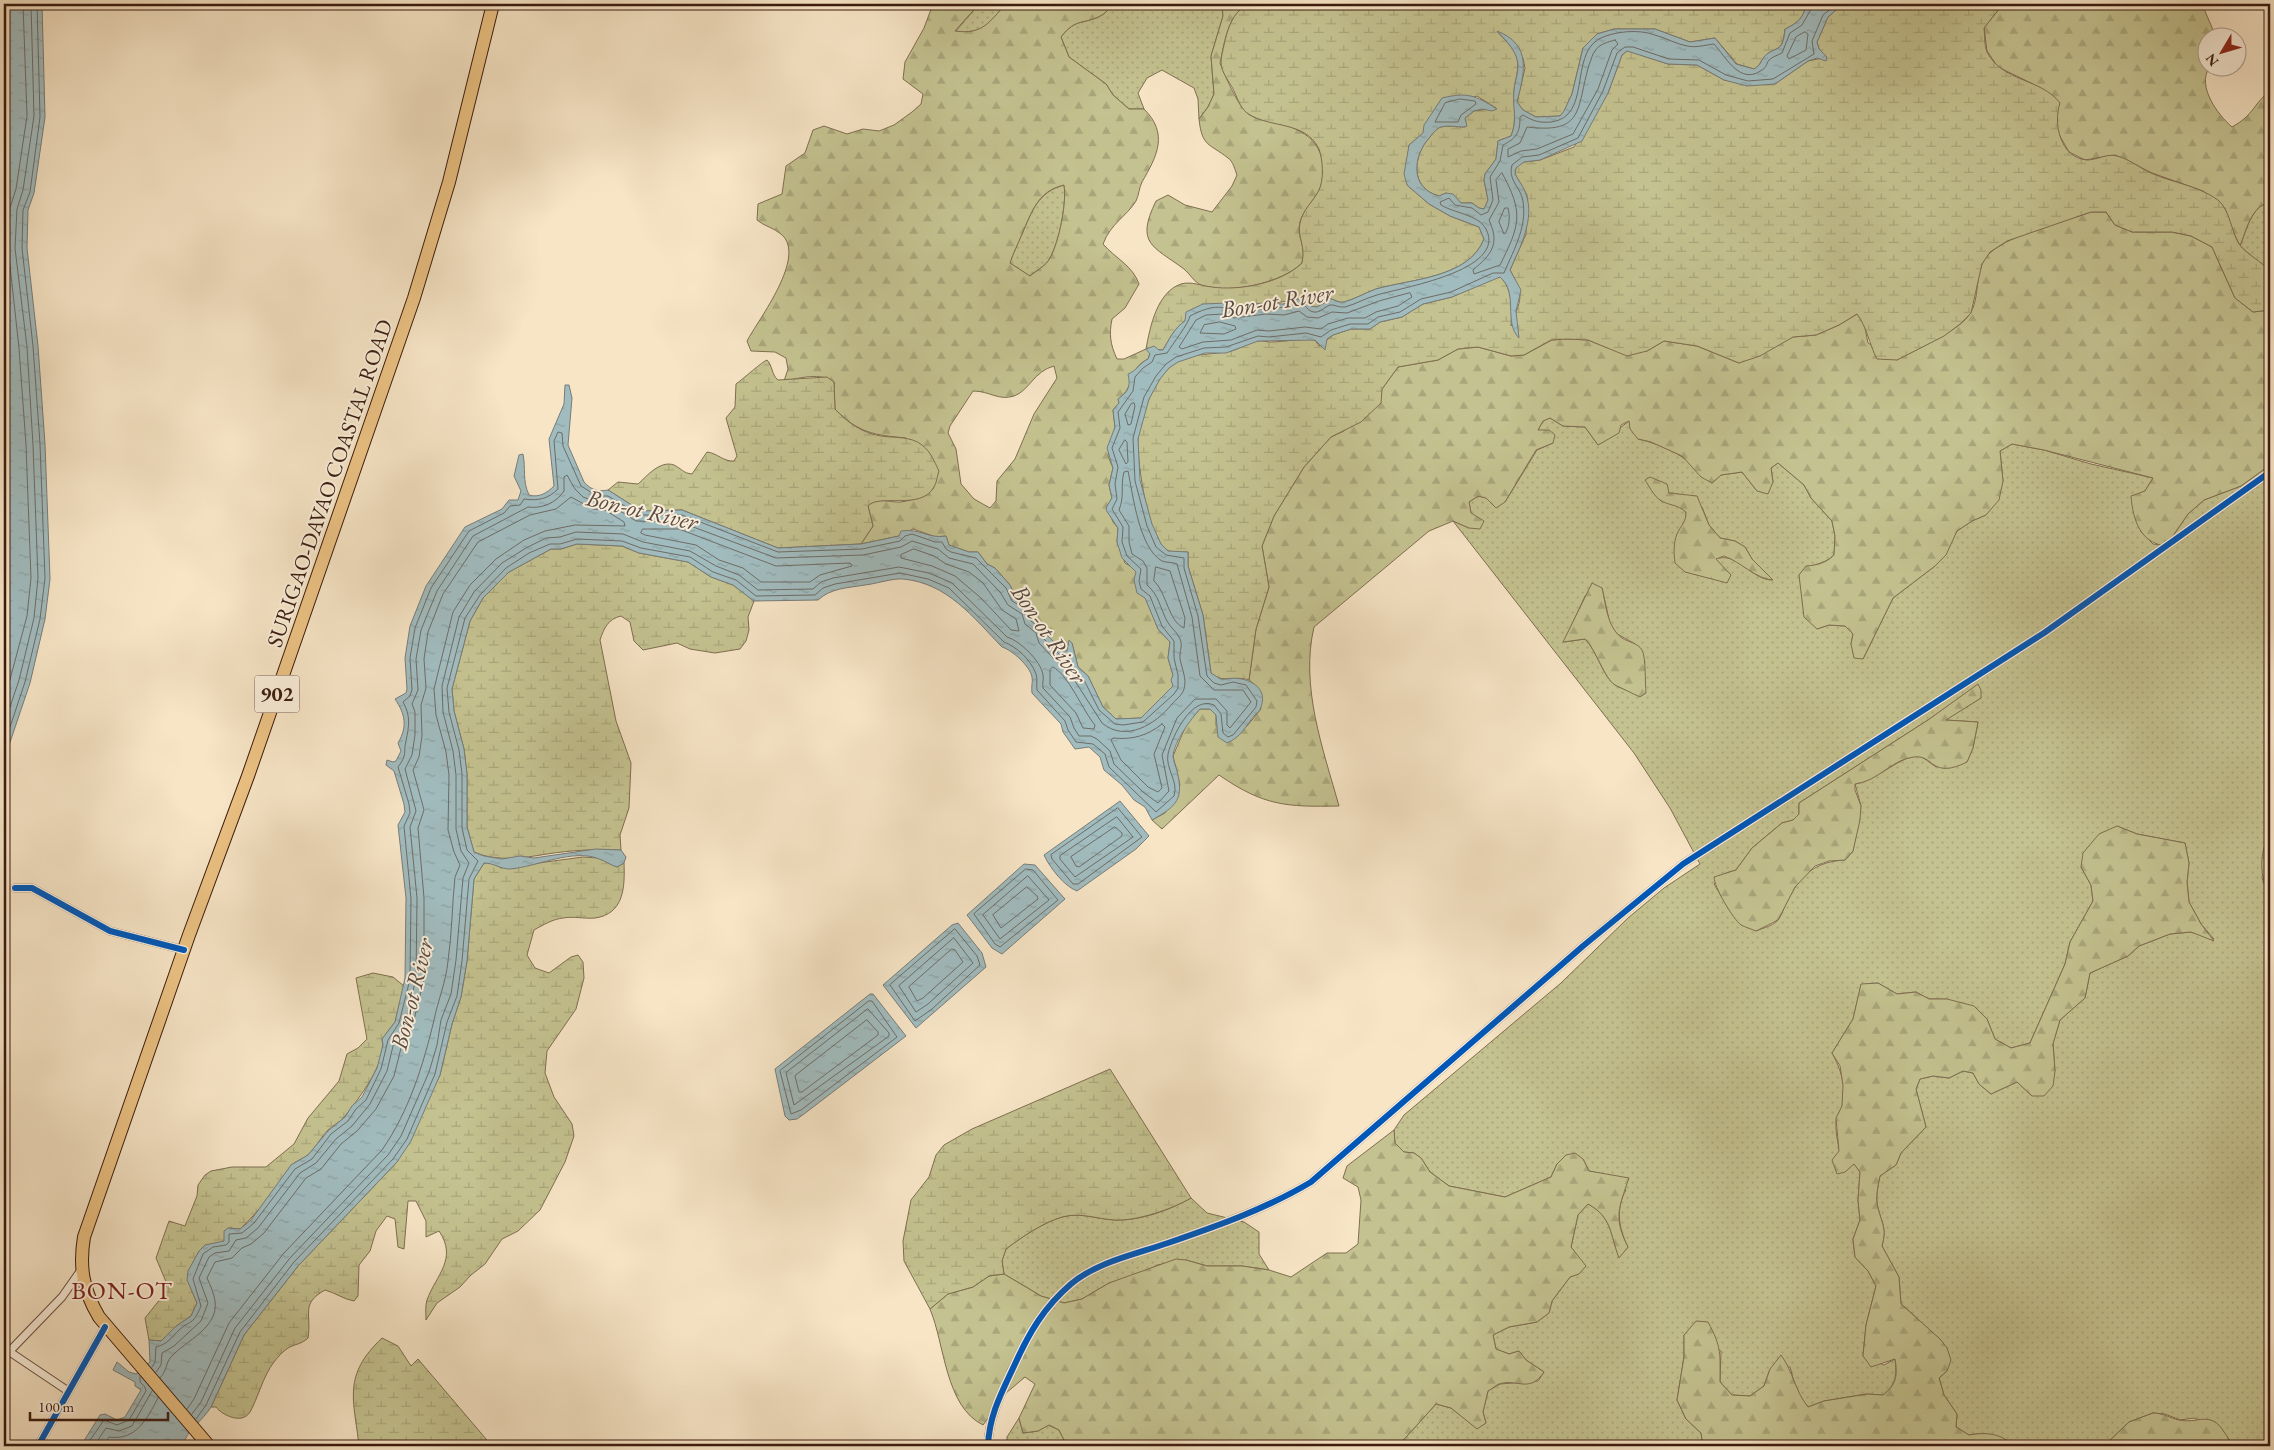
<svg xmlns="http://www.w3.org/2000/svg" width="2274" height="1450" font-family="'EB Garamond',serif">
<defs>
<pattern id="grass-dots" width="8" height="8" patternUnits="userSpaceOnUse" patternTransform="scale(1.25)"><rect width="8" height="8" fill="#c4c290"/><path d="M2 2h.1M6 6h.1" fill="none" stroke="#a9a67b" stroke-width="1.8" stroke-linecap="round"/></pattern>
<pattern id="forest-firs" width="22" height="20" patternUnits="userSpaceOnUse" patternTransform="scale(1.25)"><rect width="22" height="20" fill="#c4c290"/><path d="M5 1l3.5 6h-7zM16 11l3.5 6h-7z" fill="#a9a67b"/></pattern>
<pattern id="wetland-marsh" width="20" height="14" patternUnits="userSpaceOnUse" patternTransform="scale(1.25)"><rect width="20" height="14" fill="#c4c290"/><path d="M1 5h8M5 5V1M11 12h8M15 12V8" fill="none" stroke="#a9a67b"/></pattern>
<pattern id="water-ripples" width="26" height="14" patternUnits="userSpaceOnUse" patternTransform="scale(1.25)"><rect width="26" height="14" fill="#a1bcbf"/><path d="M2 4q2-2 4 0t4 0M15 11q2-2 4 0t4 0" fill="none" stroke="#8ba1a3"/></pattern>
</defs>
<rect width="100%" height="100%" fill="#f7e5c6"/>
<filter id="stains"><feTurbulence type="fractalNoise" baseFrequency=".004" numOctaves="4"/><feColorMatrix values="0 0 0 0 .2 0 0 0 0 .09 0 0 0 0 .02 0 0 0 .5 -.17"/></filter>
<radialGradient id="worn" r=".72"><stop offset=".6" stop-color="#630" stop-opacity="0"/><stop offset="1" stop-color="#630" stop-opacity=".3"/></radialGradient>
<g fill="url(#grass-dots)" stroke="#7f6e50" fill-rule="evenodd">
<path d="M 979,4 L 1006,4 C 987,24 986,33 955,32 Z"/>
<path d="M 1113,4 L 1223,5 L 1223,16 L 1211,56 L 1214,94 L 1208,107 L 1199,119 L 1198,99 L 1194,88 L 1162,70 L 1147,78 L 1138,93 L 1144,109 L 1129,109 L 1113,95 L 1106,84 L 1069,57 L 1061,37 C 1076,17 1085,25 1102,15 C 1106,13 1110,7 1113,4 Z"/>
<path d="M 1064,185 C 1067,203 1059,242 1050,258 C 1047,265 1036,271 1029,276 L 1010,263 C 1013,253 1018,244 1022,234 C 1032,211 1038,192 1064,185 Z"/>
<path d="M 2270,203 L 2270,272 L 2240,246 C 2246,231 2252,204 2270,203 Z"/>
<path d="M 1550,418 L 1563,426 L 1585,427 L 1598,445 L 1629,421 L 1638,439 C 1652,442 1670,449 1682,457 C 1694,464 1700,476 1712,483 L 1721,475 L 1742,472 L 1757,491 L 1773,482 L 1771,468 L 1778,463 L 1804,485 L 1811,498 L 1832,521 L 1835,536 L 1834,555 C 1822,567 1809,562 1799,575 L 1803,598 L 1817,629 L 1829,625 L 1845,626 L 1853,634 L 1851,644 L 1863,659 L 1893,598 L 1935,566 L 1957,531 L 1972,521 L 1986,515 L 2003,481 L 2000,451 L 2012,444 L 2044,450 L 2091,464 L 2153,478 L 2145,491 L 2141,532 L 2153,544 L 2166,546 L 2188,514 L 2204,500 L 2241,486 L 2270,465 L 2270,743 L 2266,743 L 2270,782 L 2270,830 L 2267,839 L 2262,878 L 2270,899 L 2270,1446 L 2229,1446 L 2229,1439 L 2195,1418 L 2180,1420 L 2165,1414 L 2153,1413 L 2129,1422 L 2106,1444 L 2107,1446 L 2013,1446 C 2003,1435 1983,1432 1969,1435 L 1956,1427 L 1957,1414 L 1944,1395 L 1939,1378 L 1947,1371 L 1940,1339 C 1925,1328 1915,1315 1901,1304 L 1899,1277 L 1882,1246 C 1887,1228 1882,1224 1878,1208 C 1875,1198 1878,1186 1880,1176 L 1896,1165 L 1901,1153 L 1926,1127 L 1916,1089 L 1920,1079 L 1933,1076 L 1949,1078 L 1963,1071 L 1973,1073 L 1979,1084 L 1991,1094 L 2017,1082 L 2032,1096 L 2055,1071 L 2053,1043 L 2060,1020 L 2085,998 L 2090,973 L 2128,956 L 2139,946 L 2170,934 L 2191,932 L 2214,939 L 2201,924 L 2189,902 L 2187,882 L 2189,863 L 2185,843 L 2137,834 L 2117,826 L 2081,867 L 2091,885 L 2093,901 L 2070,942 L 2065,964 L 2030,1043 L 2011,1048 L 1995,1039 L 1987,1019 L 1947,999 L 1929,999 L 1916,992 L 1897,994 L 1878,983 L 1861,985 L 1853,1019 L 1832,1053 C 1841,1069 1847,1088 1842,1106 C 1841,1111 1837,1115 1836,1121 C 1835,1138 1841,1155 1845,1172 L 1854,1163 L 1860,1172 L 1858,1200 L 1860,1220 L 1853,1239 L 1855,1257 L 1868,1271 L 1876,1286 L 1866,1325 L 1863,1356 L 1884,1365 L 1895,1359 C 1897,1375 1896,1385 1883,1395 L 1866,1394 L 1824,1401 L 1808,1407 L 1797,1393 L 1790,1367 L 1770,1369 L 1764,1386 L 1750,1396 L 1732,1395 L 1720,1382 L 1721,1351 L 1684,1335 L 1684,1357 L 1677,1400 L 1686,1419 L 1701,1433 L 1703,1446 L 1398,1446 L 1436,1404 L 1451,1408 L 1477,1428 L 1486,1423 L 1483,1412 L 1488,1391 L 1500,1384 L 1538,1381 L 1544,1372 L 1526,1360 L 1519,1351 L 1509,1354 L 1496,1349 L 1493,1335 L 1509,1327 L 1537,1322 L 1549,1313 L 1552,1301 L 1570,1277 L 1579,1274 L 1585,1266 L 1571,1247 L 1578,1215 L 1588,1204 C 1612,1217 1610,1234 1619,1257 L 1628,1247 C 1619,1229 1615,1209 1626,1190 L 1603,1174 L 1589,1171 L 1583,1159 L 1557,1164 L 1551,1177 L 1505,1197 L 1449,1186 L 1430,1172 L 1421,1158 L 1414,1153 L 1404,1152 L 1395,1143 L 1394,1130 L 1404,1115 L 1561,983 L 1628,918 L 1664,888 L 1700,864 L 1670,808 L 1634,753 L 1453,521 L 1469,528 L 1471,513 L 1469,502 L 1478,496 L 1505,502 L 1537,450 L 1553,443 L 1538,430 L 1543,421 ZM 1669,493 L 1678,494 L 1702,507 L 1709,525 L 1720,538 L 1735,541 L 1745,547 L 1752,559 L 1772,580 C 1751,580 1739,551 1715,559 L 1731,575 C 1707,581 1707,575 1685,572 L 1677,534 L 1686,522 L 1686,512 L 1678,505 L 1661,501 ZM 1602,588 L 1610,624 L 1614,632 L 1635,644 L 1645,662 L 1633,693 C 1627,690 1620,688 1615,685 C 1603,677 1597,651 1585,639 L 1564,642 L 1585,596 ZM 1978,685 L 1981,698 L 1945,720 L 1978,722 L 1973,748 L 1967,762 L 1936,767 C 1931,764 1925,758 1919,756 C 1905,753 1874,782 1855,784 L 1861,806 L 1853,851 L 1845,860 C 1815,862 1801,874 1788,900 C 1784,906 1782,916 1777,921 C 1772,926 1763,928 1756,931 L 1730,911 L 1714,884 L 1726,873 L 1736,870 L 1752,848 L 1771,832 L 1782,823 L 1793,820 L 1799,814 L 1799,803 L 1928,720 Z"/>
<path d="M 1191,1198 L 1207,1213 L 1244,1222 L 1259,1232 L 1259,1254 L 1269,1270 L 1242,1266 L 1207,1266 L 1186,1260 L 1157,1265 L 1141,1274 L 1109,1283 L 1082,1299 L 1064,1303 L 1041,1296 L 1004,1274 L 1002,1261 L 1006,1249 C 1022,1237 1042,1223 1062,1217 C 1081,1212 1096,1219 1115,1220 C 1140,1221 1170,1210 1191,1198 Z"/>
<polygon points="1019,1418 1023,1433 1038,1431 1048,1425 1059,1430 1067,1446 1007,1446 1007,1437"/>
</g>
<g fill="url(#forest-firs)" stroke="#7f6e50" fill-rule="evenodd">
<path d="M 933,4 L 979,4 L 955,31 C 983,35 989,22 1006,4 L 1113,4 C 1110,7 1106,13 1102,15 C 1085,25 1076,17 1061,37 L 1069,57 L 1106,84 L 1113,95 L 1129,109 L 1144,109 C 1169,134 1157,156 1142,182 C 1139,188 1139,195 1136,201 C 1126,217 1111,223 1103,244 C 1115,258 1133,266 1139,284 L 1125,308 L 1112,319 C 1109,334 1110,344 1117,359 L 1124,359 L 1146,349 L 1150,353 L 1148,359 C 1127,369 1136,387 1118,399 L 1119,403 L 1113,410 L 1115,427 L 1108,456 L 1113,468 L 1109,485 L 1112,498 L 1107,506 L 1113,522 L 1118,528 L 1117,542 L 1125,563 L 1135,569 L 1158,629 L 1170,642 L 1168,658 L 1173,675 L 1173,686 L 1141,718 L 1116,719 L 1103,707 L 1088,676 L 1078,667 L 1072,643 L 1070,641 L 1067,651 L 1063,652 L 1047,635 L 1047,628 L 1035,618 L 1032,607 L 1016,598 L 1010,585 L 995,568 L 987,564 L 978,552 L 969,552 L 949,545 L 946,536 L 936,537 L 913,529 L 899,536 L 861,544 L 873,526 L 868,506 C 877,496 890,503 901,502 C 915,500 923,495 934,488 L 906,438 C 874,435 858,433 835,409 L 834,382 C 820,372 801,378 784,381 L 788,369 L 786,358 L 775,352 L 751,351 L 747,341 C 758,320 808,256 781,234 C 774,228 764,226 757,220 L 758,204 L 782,194 L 786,166 L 805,153 L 813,130 L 824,126 L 847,134 L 863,129 L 879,131 L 894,125 L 912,112 L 921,104 L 923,94 L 903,79 L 905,62 L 924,28 ZM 1064,185 C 1067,203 1059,242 1050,258 C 1047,265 1036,271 1030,276 L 1010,263 C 1013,253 1018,244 1022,234 C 1032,211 1038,191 1064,185 ZM 1054,366 L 1057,378 L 1034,414 L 1015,459 L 997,481 L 996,501 L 990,508 L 974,499 L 961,484 L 956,449 L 948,433 L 950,426 L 973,391 C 990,391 998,401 1014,396 C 1029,391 1034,371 1054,366 Z"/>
<path d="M 1222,4 L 1248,4 C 1227,16 1225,41 1220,63 C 1225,76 1236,101 1245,111 C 1252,119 1264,120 1273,122 C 1306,129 1328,144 1322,182 C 1319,197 1304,207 1300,222 C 1296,238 1307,244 1302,263 C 1282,283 1228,295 1201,285 C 1194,282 1190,274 1184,269 C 1153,246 1135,244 1156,201 L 1168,195 L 1185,205 L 1212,212 L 1232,186 L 1237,175 C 1235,170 1233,161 1228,158 C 1209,143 1202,147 1199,119 L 1208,107 L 1214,94 L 1211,56 L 1223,16 Z"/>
<path d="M 2017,4 L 2121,4 L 2171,8 L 2176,4 L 2202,4 L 2216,37 L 2206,38 L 2206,68 L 2209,68 C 2197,87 2218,115 2232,127 C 2254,115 2253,104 2270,91 L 2270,203 C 2252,204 2246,231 2240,246 L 2228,221 L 2225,208 L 2203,191 L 2152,173 L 2115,155 L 2085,160 L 2069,152 L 2057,131 L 2056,115 L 2033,84 L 1998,67 L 1987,51 L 1984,28 L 1999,9 Z"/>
<path d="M 2091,212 L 2106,212 L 2115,225 L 2132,232 L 2172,232 L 2191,236 L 2212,247 L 2235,298 L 2253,312 L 2270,310 L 2270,465 L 2241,486 L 2204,500 L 2188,514 L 2166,546 C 2140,543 2133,520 2131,496 L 2145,491 L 2153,478 L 2044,450 L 2012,444 L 2000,451 L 2003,481 L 1999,500 L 1986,515 L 1972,521 L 1957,531 L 1946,555 L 1935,566 L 1893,598 L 1863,659 L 1854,658 L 1851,644 L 1853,634 L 1845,626 L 1829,625 L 1817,629 L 1804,617 L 1799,575 L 1806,566 C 1818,565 1826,563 1834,555 L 1835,536 L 1832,521 L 1811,498 L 1804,485 L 1778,463 L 1771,468 L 1773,482 L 1768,494 L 1757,491 L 1742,472 L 1721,475 L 1712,483 L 1701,477 L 1682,456 L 1651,442 L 1638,439 L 1630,429 L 1629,421 L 1621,425 L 1619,433 L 1598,445 L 1585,427 L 1563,426 L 1550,418 L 1543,421 L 1538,430 L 1549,430 L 1555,435 L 1553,443 L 1536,450 L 1505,502 L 1496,508 L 1486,498 L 1478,496 L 1469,502 L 1471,513 L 1484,521 L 1480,529 L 1469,528 L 1453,521 L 1429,531 L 1314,627 C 1300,686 1323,749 1339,806 C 1286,807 1264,806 1219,775 L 1162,829 L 1152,820 L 1165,813 L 1180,785 L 1173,756 L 1187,723 L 1200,709 L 1210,709 L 1216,715 L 1216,726 L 1247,726 L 1261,709 L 1254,684 L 1249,680 L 1256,629 L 1269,587 L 1262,546 L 1274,516 L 1304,467 L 1331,437 L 1344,431 L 1382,389 L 1398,367 L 1438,360 L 1458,349 L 1478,347 L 1511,356 L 1524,355 L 1552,340 L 1567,339 L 1588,340 L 1608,348 L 1647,351 L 1664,341 L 1697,346 L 1739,363 L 1793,337 L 1816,335 L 1839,325 L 1857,314 L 1864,323 L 1868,343 L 1897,360 C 1916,349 1961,331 1971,312 C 1981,294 1973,267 1991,252 C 2012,234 2063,222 2091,212 Z"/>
<path d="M 1650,477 L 1667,484 L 1669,493 L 1697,496 L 1709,525 L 1720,538 L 1735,541 L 1745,547 L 1752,559 L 1773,580 C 1756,579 1741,562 1724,556 L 1716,559 L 1731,575 L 1727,583 L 1685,572 L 1675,563 C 1674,554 1673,544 1677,534 C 1681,525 1686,523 1686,512 C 1677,504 1669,506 1660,500 C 1654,496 1649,486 1645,480 Z"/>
<path d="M 1592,583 L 1602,588 C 1606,605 1607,627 1622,638 C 1628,642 1638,643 1642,650 C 1646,657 1645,683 1646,693 L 1640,697 C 1632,693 1623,689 1615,685 C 1604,678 1597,651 1585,639 L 1563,642 Z"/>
<path d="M 1978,684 L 1981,690 L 1981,698 L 1946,720 L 1978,722 L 1973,748 L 1967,762 C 1931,780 1934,754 1914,757 C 1892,759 1879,781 1855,784 L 1855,790 L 1861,806 L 1860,820 L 1853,851 L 1845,860 L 1829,861 L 1815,866 L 1795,887 L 1778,920 L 1756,931 C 1751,929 1745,927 1741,925 C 1733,919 1714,887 1714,877 L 1736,870 L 1752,848 L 1782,823 L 1793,820 L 1799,814 L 1799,803 L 1928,720 Z"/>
<path d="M 2117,826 L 2137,834 L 2185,843 L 2189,863 L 2187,882 L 2189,902 L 2201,924 L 2214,941 L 2191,932 L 2170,934 L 2139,946 L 2128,956 L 2090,973 L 2085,998 L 2060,1020 L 2053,1044 L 2055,1071 L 2053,1086 L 2044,1096 L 2032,1096 L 2017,1082 L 1991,1094 L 1979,1084 L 1973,1073 L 1963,1071 L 1949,1078 L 1933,1076 L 1920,1079 L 1916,1089 L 1926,1127 L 1901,1153 L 1896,1165 L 1880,1176 C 1878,1186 1875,1198 1878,1208 C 1882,1224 1887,1228 1882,1246 L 1899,1277 L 1901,1304 L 1940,1339 L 1947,1348 L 1951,1360 L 1947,1371 L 1939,1378 L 1944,1395 L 1957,1414 L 1956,1427 L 1969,1435 C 1985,1432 2002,1433 2013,1446 L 1703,1446 L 1701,1433 L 1686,1419 L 1677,1400 L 1684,1357 L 1684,1335 L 1696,1321 L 1708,1322 C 1722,1347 1720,1355 1720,1382 L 1732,1395 L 1750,1396 L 1764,1386 L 1770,1369 L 1781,1355 C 1793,1371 1795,1391 1808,1407 L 1824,1401 L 1867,1394 L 1883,1395 C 1896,1385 1898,1376 1895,1359 L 1871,1367 L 1863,1356 L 1866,1325 L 1876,1286 L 1868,1271 L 1855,1257 L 1853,1239 L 1860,1220 L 1858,1200 L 1860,1172 L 1854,1164 L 1845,1172 L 1837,1174 L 1832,1160 L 1839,1151 L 1836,1118 L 1842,1106 L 1843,1085 L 1840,1066 L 1832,1053 L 1853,1019 L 1861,984 L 1878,983 L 1897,994 L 1916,992 L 1929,999 L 1947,999 L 1974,1006 L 1987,1019 L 1995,1039 L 2011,1048 L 2030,1043 L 2065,964 L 2070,942 L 2093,901 L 2091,885 L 2081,867 L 2083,853 L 2099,834 Z"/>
<path d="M 2270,830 L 2270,899 C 2259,871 2259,858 2270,830 Z"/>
<path d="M 1394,1130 L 1395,1143 L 1404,1152 L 1414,1153 L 1421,1158 L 1430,1172 L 1449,1186 L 1505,1197 L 1551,1177 L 1557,1164 L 1566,1155 L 1575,1153 L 1583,1159 L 1589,1171 L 1629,1178 C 1619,1207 1613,1218 1628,1247 L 1619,1258 C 1610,1234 1612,1217 1588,1204 L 1578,1215 L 1571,1247 L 1586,1266 L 1579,1274 L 1570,1277 L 1552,1301 L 1549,1313 L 1537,1322 L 1509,1327 L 1493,1335 L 1496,1349 L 1509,1354 L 1519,1351 L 1526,1360 L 1544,1372 C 1529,1394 1518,1378 1499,1384 C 1496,1385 1492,1389 1488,1391 L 1483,1412 L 1486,1423 L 1477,1429 L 1451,1408 L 1436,1404 L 1398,1446 L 1067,1446 L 1059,1430 L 1049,1425 L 1038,1431 L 1023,1433 L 1019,1418 L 1035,1384 L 1025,1377 L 1006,1393 L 983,1425 C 945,1406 945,1345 930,1309 L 948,1294 L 973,1287 L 989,1276 L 1004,1274 L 1041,1296 L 1064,1303 L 1082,1299 L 1109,1283 L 1176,1259 L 1186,1260 L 1207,1266 L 1242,1266 L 1269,1270 L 1291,1277 L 1327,1253 L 1346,1253 L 1358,1244 L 1361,1200 L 1358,1187 L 1343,1178 L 1347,1166 Z"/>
<path d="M 2153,1413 C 2163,1413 2170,1418 2179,1420 C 2197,1424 2211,1410 2224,1432 C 2228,1437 2229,1440 2229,1446 L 2107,1446 L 2106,1444 L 2129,1422 Z"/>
</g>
<g fill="url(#wetland-marsh)" stroke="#7f6e50">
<path d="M 1248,4 L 1518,4 L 1530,8 L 1539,4 L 1640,4 L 1644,7 L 1662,10 L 1669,4 L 1805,4 C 1806,17 1796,24 1785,29 C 1782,55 1775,45 1764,57 C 1760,62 1761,65 1754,69 L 1737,64 L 1715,38 L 1690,42 L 1655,29 L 1614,29 L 1597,34 L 1583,48 L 1572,94 L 1565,111 L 1560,116 L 1536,117 L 1523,110 L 1517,102 L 1525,68 L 1523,58 L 1498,32 C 1504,40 1514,47 1517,58 C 1520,70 1514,81 1514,93 C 1514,109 1517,121 1511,136 L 1498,141 L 1496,159 L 1485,174 L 1484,180 L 1488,200 L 1484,209 L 1479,208 L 1472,203 L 1461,203 L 1446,193 L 1439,196 C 1409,188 1413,155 1430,137 C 1433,133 1437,128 1441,127 C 1448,125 1457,127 1465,127 L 1465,118 L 1474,111 L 1496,108 L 1477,96 C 1457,103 1425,108 1424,133 L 1409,145 L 1407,185 L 1429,204 L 1450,216 L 1479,227 L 1484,239 C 1469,278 1411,279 1376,289 C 1365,293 1355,299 1344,302 C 1337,304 1333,297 1326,299 L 1326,302 L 1317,307 L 1311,306 L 1305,297 C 1281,304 1266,303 1242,305 C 1223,307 1203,315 1185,321 C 1174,328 1169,340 1163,350 L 1146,349 C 1150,327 1157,292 1181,284 C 1191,281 1202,286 1212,287 C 1239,291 1282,283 1302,263 C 1306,245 1297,238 1300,223 C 1303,209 1313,202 1319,190 C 1324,180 1323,160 1319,149 C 1305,120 1270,129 1247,113 C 1240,108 1236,94 1232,87 C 1220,68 1219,66 1224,45 C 1228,28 1232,13 1248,4 Z"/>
<path d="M 1843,4 L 2017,4 L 1999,9 L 1984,28 C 1985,35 1984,45 1987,52 C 2002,82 2041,78 2060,103 C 2053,123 2060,158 2087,160 C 2096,160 2109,153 2117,156 C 2129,159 2140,168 2151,173 C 2173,183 2197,185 2218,200 C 2230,210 2231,231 2239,244 C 2247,255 2262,261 2270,272 L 2270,310 L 2253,312 L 2235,298 L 2212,247 L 2191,236 L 2172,232 L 2132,232 L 2115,225 L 2106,212 L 2091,212 L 2007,241 L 1990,252 L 1982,264 L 1971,313 L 1960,324 L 1944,336 L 1897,360 L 1877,359 C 1869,344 1867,327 1857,314 L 1839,325 L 1816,335 L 1793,337 L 1760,356 L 1739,363 L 1697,346 L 1664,341 L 1647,351 L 1627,356 L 1588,340 L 1567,339 L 1551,340 L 1524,355 L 1511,356 L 1478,347 L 1458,349 L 1438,360 L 1398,367 L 1382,389 L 1381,403 L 1361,422 L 1331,437 L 1304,467 L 1274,516 L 1262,546 L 1269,587 L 1256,629 L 1249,680 C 1235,675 1222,684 1211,673 L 1203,615 L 1188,566 L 1188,552 C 1182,552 1174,553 1169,551 C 1148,544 1137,461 1138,440 C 1139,419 1153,383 1169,368 C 1184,353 1207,355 1226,352 C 1238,351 1247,342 1258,341 C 1262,340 1266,342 1270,342 C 1285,342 1300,338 1315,340 L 1319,346 L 1333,335 L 1351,329 L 1370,329 L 1380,322 L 1402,317 L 1423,304 L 1452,297 L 1494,278 L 1500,277 C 1513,288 1512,310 1511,326 C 1521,298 1525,297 1510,270 L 1526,234 L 1527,195 L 1515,174 L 1516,167 L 1524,162 L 1540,160 L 1574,147 L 1608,93 L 1622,55 L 1627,51 L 1632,52 L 1668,64 L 1697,65 L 1724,80 L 1775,84 L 1808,61 L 1827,57 L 1819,49 L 1817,42 L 1828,17 Z"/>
<path d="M 767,360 C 773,366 771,374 778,380 L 827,377 L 834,382 L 835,409 C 848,423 862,433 881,436 C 894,438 911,436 922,445 C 931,452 934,461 939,471 C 937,476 937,482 934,487 C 921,511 879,493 868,506 L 873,526 L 861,544 L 778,548 L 682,510 L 641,511 L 608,490 L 618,482 L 638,484 C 647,476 660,460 674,465 C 682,469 683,473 692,474 L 707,452 C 717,453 724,462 734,461 L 737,456 L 726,418 L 735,407 L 736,384 C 743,379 763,361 767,360 Z"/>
<path d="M 577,544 L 622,546 L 639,553 L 688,562 L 711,577 L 733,585 L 754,601 L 748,617 L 749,630 L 746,641 L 740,649 L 715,653 L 690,649 L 677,643 L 643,650 L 634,641 L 630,622 L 621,616 C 608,619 604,628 600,640 L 616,721 L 631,763 L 629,808 L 620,835 L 621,850 C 596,849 572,850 547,854 C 523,858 497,862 474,852 L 467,827 L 467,774 L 464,749 L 454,711 L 452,689 L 470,621 L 483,598 L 509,572 L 551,549 L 561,549 Z"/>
<path d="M 583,857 L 599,858 L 617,867 L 624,863 C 625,887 624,914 595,918 C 584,919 573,916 563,918 C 553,919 543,925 534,930 L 527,955 L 535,968 L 549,973 L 571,957 L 578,955 L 583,962 L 584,978 L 576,1009 L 547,1051 L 545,1073 L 554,1097 L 572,1124 L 574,1136 L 565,1162 L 540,1210 L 518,1231 L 502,1239 L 485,1264 L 471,1275 L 460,1287 L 437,1303 L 426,1320 C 426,1314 425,1306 427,1300 C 436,1275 458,1259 439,1231 L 426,1237 L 426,1221 L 416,1201 L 408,1201 L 404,1249 L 398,1247 L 395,1219 L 387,1216 L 376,1231 L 370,1251 L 359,1265 L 358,1296 L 354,1301 C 343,1299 336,1293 325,1290 C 300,1304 312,1314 308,1338 C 302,1344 295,1344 288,1348 C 283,1351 277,1358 274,1362 C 263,1376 258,1398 250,1412 C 242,1425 222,1415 216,1407 L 211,1407 L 244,1335 L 298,1266 L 397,1162 L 430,1095 L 440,1075 L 452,1024 L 461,997 L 467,961 L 474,879 L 484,863 L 493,863 L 501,868 Z"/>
<path d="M 373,973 L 393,977 L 404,986 L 395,1022 L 382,1039 C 387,1063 359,1098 345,1116 C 341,1122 333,1125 328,1130 C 321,1137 316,1147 309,1154 C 304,1159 294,1161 290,1167 C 276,1188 260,1211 240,1229 L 228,1228 L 224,1241 L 199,1251 C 187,1279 185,1274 197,1303 L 191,1316 L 175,1327 L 161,1341 L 149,1340 L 145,1318 L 161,1298 L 167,1284 L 156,1258 L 169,1221 L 185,1226 L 197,1196 L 198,1185 L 205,1175 L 211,1171 L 232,1167 L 266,1167 L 294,1144 L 308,1118 L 339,1081 L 347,1054 L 358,1048 L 367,1039 L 356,978 Z"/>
<path d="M 1110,1069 L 1191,1198 C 1172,1209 1138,1221 1115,1220 C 1096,1219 1081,1212 1062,1217 C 1042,1223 1022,1237 1006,1249 L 1002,1261 L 1004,1274 L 989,1276 L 973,1287 L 948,1294 L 930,1309 L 904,1261 L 903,1241 L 911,1200 L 929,1177 L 936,1155 L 944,1145 L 972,1129 Z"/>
<path d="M 382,1338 L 398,1346 L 411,1366 L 418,1359 L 492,1446 L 359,1446 C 354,1399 342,1376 382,1338 Z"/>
</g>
<g fill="url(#water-ripples)" stroke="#787c79">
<polygon points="4,4 42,4 45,117 34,193 28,210 27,248 38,346 45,444 50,579 45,619 30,683 4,760"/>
<path d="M 1805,4 L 1843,4 L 1828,17 L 1817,42 L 1819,49 L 1827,57 L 1826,61 L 1817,58 L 1808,61 L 1775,84 L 1747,86 L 1724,80 L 1697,65 L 1668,64 L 1627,51 L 1622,55 L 1608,93 L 1582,141 L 1540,160 L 1524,162 L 1516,168 L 1515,174 C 1518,180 1524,187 1526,194 C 1535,220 1520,247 1510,270 L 1521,290 L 1516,311 L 1519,338 C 1503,322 1519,293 1500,277 L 1452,297 L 1423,304 L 1402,317 L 1380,322 L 1370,329 L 1351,329 L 1333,335 L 1327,339 L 1325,350 L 1315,340 L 1258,341 L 1226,353 L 1205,353 L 1178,362 L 1169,368 L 1160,379 L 1149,399 L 1138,439 L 1140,480 L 1152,524 L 1161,544 L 1168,551 L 1188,552 L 1188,566 L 1203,615 L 1211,673 L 1222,680 C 1239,674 1270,683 1261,707 C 1260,711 1257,713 1254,716 C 1245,727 1241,737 1227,743 L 1218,737 L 1216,715 L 1210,709 L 1200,709 C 1191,719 1174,742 1173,756 C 1173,760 1176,767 1177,771 C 1184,799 1177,806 1152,820 L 1145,807 L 1134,800 L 1122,785 L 1104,770 L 1100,757 L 1089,747 L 1075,749 L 1063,732 L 1061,724 L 1032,693 C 1031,687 1033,681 1032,677 C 1030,666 1012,650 1002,647 C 973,617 947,583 903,579 C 893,578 875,584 865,585 C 847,588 831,588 818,600 L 754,601 L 733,585 L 711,577 L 688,562 L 639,553 L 622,546 L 577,544 L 561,549 L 551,549 L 509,572 L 483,598 L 470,621 L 452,689 L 454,711 L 464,749 L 467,774 L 467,827 L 474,852 L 484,856 L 502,859 L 520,856 L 534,858 L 596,849 L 621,850 L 626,857 L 624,863 L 617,867 C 610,865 606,861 599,859 C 574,848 536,867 510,869 C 500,869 494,863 484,863 L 474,879 L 467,961 L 461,997 L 452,1024 L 440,1075 L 411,1141 L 397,1162 L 298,1266 L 244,1335 L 211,1407 C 202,1422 186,1430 183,1446 L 67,1446 L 74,1441 L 82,1444 L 100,1415 L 105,1414 L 117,1420 L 125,1417 L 141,1390 L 135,1386 L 135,1382 L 113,1370 L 117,1362 L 129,1372 L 136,1374 L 150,1362 L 149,1340 L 161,1341 L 175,1327 L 191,1316 L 197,1303 L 187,1280 L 188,1271 L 199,1251 L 205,1245 L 224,1241 L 224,1231 L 228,1228 L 240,1229 L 251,1220 L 291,1165 L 308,1155 L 328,1131 L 345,1117 L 352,1106 L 362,1097 L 377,1068 L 383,1045 L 382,1039 L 395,1022 L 405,978 L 406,898 L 398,825 L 405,812 L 404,804 L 394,771 L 386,765 L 387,760 L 393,762 L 396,761 L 401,751 L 398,743 C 408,726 405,714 395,699 L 406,693 L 407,689 L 405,658 L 410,626 L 426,586 L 465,527 L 502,509 L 509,500 L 518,500 L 521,491 L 514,476 L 519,455 L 523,454 C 526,469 522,480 529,495 C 539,498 547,493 554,486 L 549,439 L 564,404 L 565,385 L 569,385 L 572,398 L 568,445 L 584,482 C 591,490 598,492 608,490 L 641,511 L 682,510 L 778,548 L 861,544 L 899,536 L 901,531 C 920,528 928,539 946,536 L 949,545 L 969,552 L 978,552 L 987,564 L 995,568 L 1010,585 L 1016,598 L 1032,607 L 1035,618 L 1047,628 L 1047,635 L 1063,651 L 1067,651 L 1069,640 L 1072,643 L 1078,667 L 1088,676 L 1103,707 L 1116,719 L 1141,718 L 1173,686 L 1171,680 L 1173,675 L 1168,658 L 1170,642 L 1158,629 L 1145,598 L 1137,593 L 1134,580 L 1136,572 L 1122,558 L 1117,542 L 1118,528 L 1106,510 L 1107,506 L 1112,498 L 1109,485 L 1113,468 L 1107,448 L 1115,427 L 1113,410 L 1119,403 L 1118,399 C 1128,392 1131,387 1128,374 C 1136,371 1140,363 1148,359 L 1150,354 L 1146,349 L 1154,346 L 1159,350 L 1163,350 C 1169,340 1174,328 1185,321 L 1186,312 L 1203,304 L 1226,303 L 1233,307 L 1265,303 L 1283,304 L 1305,297 L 1311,306 L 1317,307 L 1326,302 L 1326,298 C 1333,298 1337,303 1344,302 C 1355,299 1365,293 1376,289 C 1411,279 1469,278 1484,239 L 1479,227 L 1450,216 L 1429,204 L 1407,185 L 1404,174 L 1409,145 L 1423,133 L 1424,125 L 1442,98 C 1467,92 1475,95 1497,109 L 1492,111 L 1482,109 L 1474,111 L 1465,118 L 1467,126 L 1464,127 C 1457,127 1448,125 1441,127 C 1437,128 1433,133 1430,137 C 1413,155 1409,188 1439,196 L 1446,193 L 1453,194 L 1461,203 L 1472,203 L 1479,208 L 1484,209 L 1488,200 L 1484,180 L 1485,174 L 1496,159 L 1498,141 L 1511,136 C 1518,120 1512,107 1514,90 C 1515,79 1521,68 1516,56 C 1512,46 1504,39 1497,31 C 1533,45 1524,74 1517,102 L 1523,110 L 1536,117 L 1560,116 L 1564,111 L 1572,94 L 1583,48 L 1597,34 L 1614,29 L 1655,29 L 1690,42 L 1715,38 L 1736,64 L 1754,69 C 1761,65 1760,62 1764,57 C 1775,45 1783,55 1785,29 C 1796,24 1806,17 1805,4 Z"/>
<path d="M 1120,801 L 1149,836 L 1136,849 L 1077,891 C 1064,886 1050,868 1044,855 Z"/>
<polygon points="1024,864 1035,865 1065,899 1002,954 992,948 967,915"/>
<polygon points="958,923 982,953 986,967 916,1028 883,985 952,925"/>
<polygon points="870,994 873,994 906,1036 804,1114 797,1119 789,1120 785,1116 775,1069"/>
</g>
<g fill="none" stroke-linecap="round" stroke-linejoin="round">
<g stroke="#6e6c67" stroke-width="1">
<polygon points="1805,32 1808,34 1806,50 1789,59 1787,56 1796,37"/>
<path d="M 1615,40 L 1618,44 L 1612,50 L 1598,89 L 1573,134 L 1537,149 L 1521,151 L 1508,157 L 1508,149 L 1520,143 L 1527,127 C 1585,134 1576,109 1589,65 C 1591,61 1592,54 1595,51 C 1599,44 1608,42 1615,40 Z"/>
<polygon points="1460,99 1475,101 1476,104 1461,115 1458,122 1435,122 1445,103"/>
<path d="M 1502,173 C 1524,213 1520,225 1500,265 L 1474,274 L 1473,270 C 1492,254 1500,244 1489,220 L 1499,202 L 1496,180 Z"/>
<path d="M 1505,208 L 1508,208 C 1510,215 1510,229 1504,234 L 1499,222 Z"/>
<polygon points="1410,293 1412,297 1398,306 1376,312 1365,318 1348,318 1328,324 1321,329 1305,327 1269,331 1257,330 1231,340 1203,342 1182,349 1179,347 1196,320 1206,315 1223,314 1234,318 1266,314 1284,315 1299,311 1307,317 1318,318 1332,312 1347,313 1379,301"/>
<polygon points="1220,322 1235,326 1236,329 1224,334 1200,333 1204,325"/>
<polygon points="1134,403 1135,406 1131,424 1128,425 1125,414 1131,404"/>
<polygon points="1125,440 1127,442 1128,462 1126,464 1119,450"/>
<polygon points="643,529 679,529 776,566 850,563 852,566 820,575 810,582 761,582 743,568 719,560 696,545 645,535 641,533"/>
<polygon points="914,549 934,556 946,564 969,572 983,583 1002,610 1016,619 1019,631 1011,630 981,598 955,576 932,566 901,558 901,555"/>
<path d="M 1156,567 L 1170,571 L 1185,618 L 1184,628 C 1168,621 1167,593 1154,581 Z"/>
<path d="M 1053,667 C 1068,674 1083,711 1095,725 L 1094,729 L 1083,728 L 1076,713 L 1050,685 L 1050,670 Z"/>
<polyline points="4,702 27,616 31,578 26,445 19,348 8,248 10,208 16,189 27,116 23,4"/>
<path d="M 1162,724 L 1165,727 L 1154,754 L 1162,788 L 1158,792 L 1148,787 L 1121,760 L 1111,740 L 1113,738 C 1132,740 1147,736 1162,724 Z"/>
<polyline points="4,725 19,680 34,618 38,578 33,445 27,347 15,248 17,209 23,190 34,116 31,4"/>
<polyline points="4,745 25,682 40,619 45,578 40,444 33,346 22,248 23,210 30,192 40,117 37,4"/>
<polygon points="1118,808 1142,837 1078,884 1073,884 1052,859 1051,855"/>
<polygon points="1117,817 1133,837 1075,877 1060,859 1060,856"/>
<polygon points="1115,827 1122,833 1122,836 1079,867 1076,866 1071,857"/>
<polygon points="1026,869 1033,870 1058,900 1000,947 995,944 974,914"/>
<polygon points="1028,876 1049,900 1000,939 983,915"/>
<polygon points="1027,887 1037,896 1038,899 1001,928 993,915"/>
<polygon points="955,929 977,956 980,965 932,1009 915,1021 890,985"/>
<polygon points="954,938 973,963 928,1004 916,1012 899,986"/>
<polygon points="952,949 955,950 963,962 923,998 917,1001 909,987"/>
<polygon points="869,1001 872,1001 897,1037 801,1110 791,1114 780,1071"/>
<polygon points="868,1009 889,1033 889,1036 794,1105 786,1073"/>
<polygon points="867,1020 878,1032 878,1035 802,1092 799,1092 795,1076"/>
<path d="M 152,1367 L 155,1362 L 156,1347 C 168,1344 171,1338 179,1330 C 192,1319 193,1325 201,1306 L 193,1279 L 203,1254 L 213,1247 L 226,1245 L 229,1242 L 229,1234 L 242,1233 L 254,1223 L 295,1169 L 312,1159 L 331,1134 L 348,1121 L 356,1109 L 366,1100 L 381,1069 L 388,1040 L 399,1023 L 410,979 L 411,899 L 404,826 L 410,813 L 409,804 L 398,767 C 408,754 403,752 406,741 C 409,726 411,716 403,702 L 410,696 L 412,690 L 410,658 L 415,628 L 431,588 L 469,531 L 504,513 L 510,506 L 520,505 L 524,499 C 538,501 548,499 558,489 L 554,441 L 558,432 L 562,433 L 563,446 L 581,486 L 597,496 L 608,496 L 640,515 L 682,515 L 778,552 L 862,549 L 900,541 L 905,536 L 912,534 L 935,542 L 942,542 L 946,549 L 951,552 L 976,558 L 1006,588 L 1012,601 L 1027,610 L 1031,621 L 1042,630 L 1044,639 L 1060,655 L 1069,657 L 1073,669 L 1084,680 L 1099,710 L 1115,724 L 1123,725 L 1143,722 L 1174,694 L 1178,688 L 1178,675 L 1174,658 L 1174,641 L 1162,626 L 1150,596 L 1141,589 L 1139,581 L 1141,569 L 1127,556 L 1122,542 L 1123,527 L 1112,509 L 1117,499 L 1115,484 L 1118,467 L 1112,448 L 1120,428 L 1118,412 L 1133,391 L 1135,377 L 1143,368 L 1152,362 L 1155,355 L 1167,353 C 1172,345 1189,323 1190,316 C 1200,311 1213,305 1224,308 C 1229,309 1230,312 1235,311 C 1258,309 1280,310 1302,303 C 1307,307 1309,313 1317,312 C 1322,311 1326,306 1330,305 C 1334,304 1339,308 1345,307 C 1356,304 1366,298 1377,295 C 1399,288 1508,271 1486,229 C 1479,215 1454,213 1441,205 L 1440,202 L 1449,198 L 1455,205 L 1472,208 L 1481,215 L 1488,212 L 1493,200 L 1490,177 L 1500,161 L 1503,145 C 1517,138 1520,132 1520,117 L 1523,115 C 1533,121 1539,123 1551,122 C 1592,117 1569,56 1599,39 C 1614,31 1639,29 1655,35 C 1666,38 1676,44 1687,46 C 1696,48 1705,45 1714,44 C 1726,57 1740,86 1762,70 C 1767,67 1766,64 1769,60 C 1772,57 1778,55 1782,53 L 1790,33 L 1802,25 L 1810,11 L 1810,4"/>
<path d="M 156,1372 L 161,1365 L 162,1353 L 174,1346 L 201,1321 L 208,1303 L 199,1278 L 209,1257 L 215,1253 L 229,1251 L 236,1240 L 246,1238 L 258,1228 L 300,1173 L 316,1163 L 336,1139 L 352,1126 L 370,1104 L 387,1071 L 394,1042 L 405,1025 L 416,978 L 417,898 L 410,827 L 416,811 L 405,769 L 412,755 L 415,735 L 415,712 L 412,704 L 418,690 L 416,659 L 421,630 L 437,591 L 473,536 L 528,507 C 542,509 556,503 564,491 L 564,477 L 567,475 L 575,489 L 583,497 L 596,502 L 606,502 L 636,521 L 680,522 L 776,558 L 863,555 L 901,547 L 912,541 L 938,549 L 949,558 L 973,564 L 1000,592 L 1008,605 L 1022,614 L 1025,624 L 1036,633 L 1039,643 L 1055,660 L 1064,664 L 1102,723 C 1126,743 1156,724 1172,704 C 1176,699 1182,696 1184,689 C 1187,679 1182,669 1180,659 C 1179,651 1184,645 1179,637 C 1176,631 1170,627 1167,621 C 1160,608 1159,595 1147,585 L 1147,568 L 1143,561 L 1132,554 L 1129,542 L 1129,526 L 1119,510 C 1125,495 1120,487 1124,472 L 1128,471 C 1133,495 1139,548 1162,561 C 1167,563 1173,562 1177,564 L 1192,617 L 1200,676 L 1214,690 L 1243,690 L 1251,702 L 1230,728 L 1227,725 L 1227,711 L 1216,699 L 1195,699 L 1177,718 L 1162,755 L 1169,791 L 1158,803 L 1143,792 L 1114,764 L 1110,751 L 1097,739 L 1091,736 L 1079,736 L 1074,728 L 1070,717 L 1043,688 C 1042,683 1044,679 1043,675 C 1041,661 1020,641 1007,637 L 952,583 L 929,573 L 899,567 L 833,578 L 821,582 L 813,589 L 758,590 L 739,575 L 716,566 L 690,551 L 643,542 L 623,534 L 576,532 L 560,537 L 546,538 L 526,548 L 502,563 L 474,592 L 459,617 L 442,686 L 443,712 L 453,751 L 456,775 L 456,829 L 461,851 L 469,863 L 463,878 L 456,960 L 451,994 L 441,1020 L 437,1045 L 429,1072 L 401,1136 L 388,1155 L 290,1258 L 235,1328 L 201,1402 L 192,1414"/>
<path d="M 160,1378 C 167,1371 166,1362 171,1357 C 185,1341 219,1328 215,1301 C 214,1293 210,1285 207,1278 L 215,1262 L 232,1258 L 242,1248 L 251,1244 L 264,1233 L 306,1178 L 321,1169 L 341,1144 L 357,1131 L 376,1109 L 394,1076 L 402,1044 L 412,1028 L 424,979 L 424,898 L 418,828 L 424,810 L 413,770 L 419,757 L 422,736 L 421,705 L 426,688 L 424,659 L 428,632 L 443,594 L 478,542 L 530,515 L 556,509 L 571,497 L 593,509 L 605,510 L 624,522 L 625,526 L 575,525 L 545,531 L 524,540 L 496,559 L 470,585 L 453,612 L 434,689 L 436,715 L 446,752 L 449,775 L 448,830 L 454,852 L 460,865 L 455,877 C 452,905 452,934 448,961 C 446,982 438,1000 434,1020 C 423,1066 409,1111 382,1150 L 284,1253 L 229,1323 L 194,1399 L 187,1409"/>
<path d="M 196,1419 L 206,1405 L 240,1332 L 294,1262 L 393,1159 L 407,1139 L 435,1074 L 447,1022 L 457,996 L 462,961 L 469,879 L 478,861 L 467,850 L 462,828 L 462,774 L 459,750 L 449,712 L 447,688 L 465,618 L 480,595 L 506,568 L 529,553 L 550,544 L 560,544 L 577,539 L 622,541 L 641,548 L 690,557 L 713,572 L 736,580 L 756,596 L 815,595 L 823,588 L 835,584 L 900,573 L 928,579 L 949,588 L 1004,642 C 1017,647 1031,660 1036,674 C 1038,679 1036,685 1037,690 L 1065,721 L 1068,730 L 1076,742 L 1093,744 L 1105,754 L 1109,767 L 1156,812 L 1174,796 C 1179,782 1165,768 1168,754 C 1172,736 1192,695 1214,705 L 1221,714 L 1223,733 L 1228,737 L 1233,735 L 1243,723 L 1256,707 L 1257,701 L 1246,685 L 1233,682 L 1221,685 L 1214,683 L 1207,676 L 1198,616 L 1184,568 L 1184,558 L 1166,555 L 1156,547 L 1147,526 L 1135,481 L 1133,438 L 1144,397 L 1156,376 L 1166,364 L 1176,357 L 1204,348 L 1226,347 L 1258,336 L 1269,337 L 1306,333 L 1321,337 L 1331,330 L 1350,324 L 1368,324 L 1378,317 L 1400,312 L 1421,299 L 1451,292 L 1493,273 L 1504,273 C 1514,249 1529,224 1522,197 C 1518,185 1508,179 1512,165 L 1522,157 L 1539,155 L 1578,138 L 1603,91 L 1617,53 L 1625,47 L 1633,47 L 1669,59 L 1699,60 L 1726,75 L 1748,81 L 1773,79 L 1814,54 L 1812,41 L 1823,15 L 1837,4"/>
<polyline points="86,1446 104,1420 117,1425 129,1420 146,1391 145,1387 140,1382 140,1377"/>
<polyline points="94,1446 106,1428 119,1431 132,1426 152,1391"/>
<path d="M 103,1446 L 109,1437 C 136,1441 147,1419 158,1398"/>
</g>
<g stroke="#694e3d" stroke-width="9">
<g id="street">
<polyline points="15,888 32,888 110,931 184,950"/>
<polyline points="4,1348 68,1391"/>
<polyline points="4,1357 62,1297 81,1270"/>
<polyline points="38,1446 105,1327"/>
<path d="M 988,1446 C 989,1415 1002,1392 1015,1364 C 1029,1333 1044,1307 1071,1284 C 1097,1262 1136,1254 1168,1243 C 1217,1226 1266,1209 1311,1182 L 1583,946 L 1683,864 L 2044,633 L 2270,472"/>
</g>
</g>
<g stroke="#3a1b0f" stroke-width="14">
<path id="highway" d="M 209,1446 L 99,1317 C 83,1290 79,1267 84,1237 L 189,935 L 248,776 L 414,298 L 449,182 L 493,4"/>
</g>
<use href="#street" stroke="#faeeda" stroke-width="7"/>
<use href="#highway" stroke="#ecc283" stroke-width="12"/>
<g stroke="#faeeda" stroke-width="9">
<g id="cycleway">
<polyline points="15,888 32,888 110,931 184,950"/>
<polyline points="38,1446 105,1327"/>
<path d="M 988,1446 C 989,1415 1002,1392 1015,1364 C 1029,1333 1044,1307 1071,1284 C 1097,1262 1136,1254 1168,1243 C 1217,1226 1266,1209 1311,1182 L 1583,946 L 1683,864 L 2044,633 L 2270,472"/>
</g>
</g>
<use href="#cycleway" stroke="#0057b8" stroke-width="6"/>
</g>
<g text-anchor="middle" stroke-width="4" stroke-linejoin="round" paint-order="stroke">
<rect fill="#faeeda" stroke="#745a4c" stroke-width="1" x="254.5" y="675.5" width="45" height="37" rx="4"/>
<g font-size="21" font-weight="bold" fill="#3a1b0f">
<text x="277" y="701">902</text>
</g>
<g font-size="22" fill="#3a1b0f" stroke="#faeeda">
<text transform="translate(329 483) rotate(-71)" y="8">SURIGAO-DAVAO COASTAL ROAD</text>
</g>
<g font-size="24" font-style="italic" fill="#594b44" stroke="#faeeda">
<text transform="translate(1277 301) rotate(-9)" y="8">Bon-ot River</text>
<text transform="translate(642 510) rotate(13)" y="8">Bon-ot River</text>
<text transform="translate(1049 634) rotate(56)" y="8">Bon-ot River</text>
<text transform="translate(412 994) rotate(-76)" y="8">Bon-ot River</text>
</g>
<g font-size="25" letter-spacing="1" fill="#7a1f14" stroke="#faeeda">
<text x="122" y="1299">BON-OT</text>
</g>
</g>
<rect width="2274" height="1450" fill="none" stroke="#f7e5c6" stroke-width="20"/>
<rect x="5" y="5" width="2264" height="1440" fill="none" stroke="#3a1b0f" stroke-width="2.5"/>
<rect x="10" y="10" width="2254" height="1430" fill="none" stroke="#3a1b0f"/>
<g transform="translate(2222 52) rotate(232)"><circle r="24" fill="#faeeda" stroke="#ad9a89"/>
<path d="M0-4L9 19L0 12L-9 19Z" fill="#8f2418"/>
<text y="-8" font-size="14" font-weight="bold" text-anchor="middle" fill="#3a1b0f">N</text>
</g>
<path d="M30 1412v8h138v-8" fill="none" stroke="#3a1b0f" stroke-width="2.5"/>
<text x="38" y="1412" font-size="15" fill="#3a1b0f" stroke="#faeeda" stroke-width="4" paint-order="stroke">100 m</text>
<rect width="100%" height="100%" filter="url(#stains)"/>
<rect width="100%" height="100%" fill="url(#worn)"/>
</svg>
